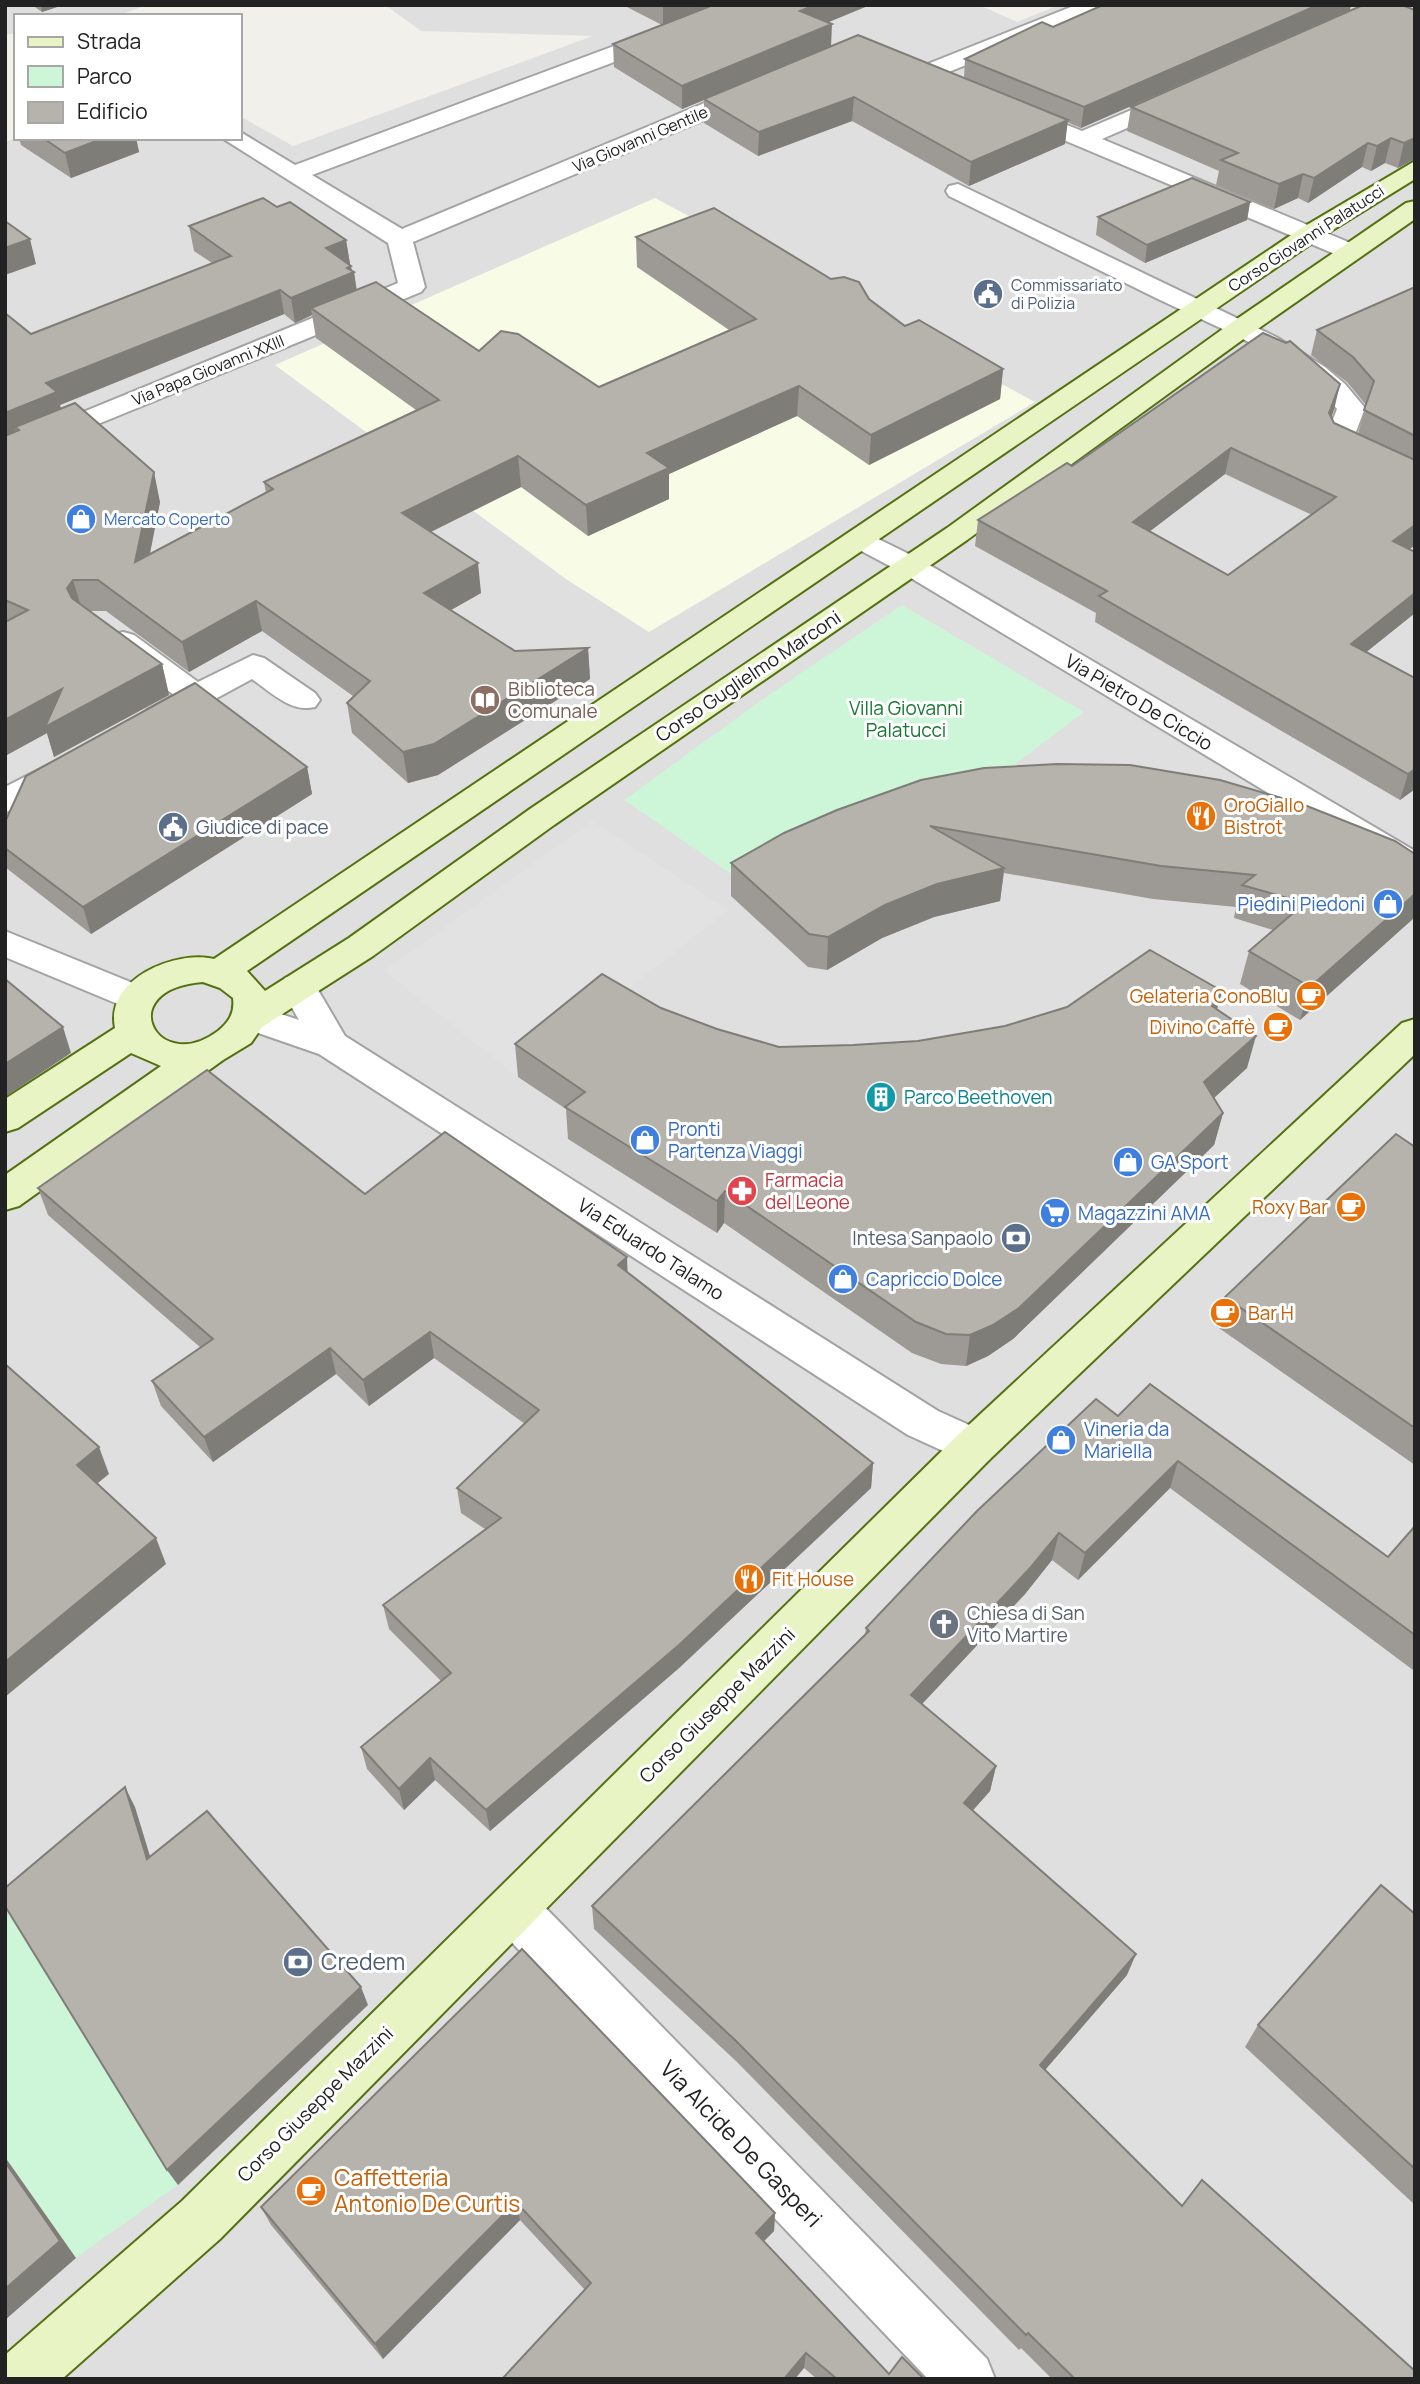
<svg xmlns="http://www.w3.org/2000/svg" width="1420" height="2384" font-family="Manrope,sans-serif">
<rect width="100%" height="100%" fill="#f1f0ea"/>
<g fill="#e0dfdf">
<polygon points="5,5 142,5 144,6 117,16 16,16 16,33 5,35"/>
<polygon points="385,5 979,5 1017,22 1059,5 1415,5 1415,2379 5,2379 5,142 16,138 240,138 240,116 293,146 593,36 421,31"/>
</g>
<polygon fill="#f8fce7" points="655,198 1035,402 649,632 566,579 275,365"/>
<g fill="#cdf5d8">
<polygon points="902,605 1084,712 961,805 749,886 624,800 767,696"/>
<polygon points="11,1913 178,2185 76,2258 5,2157 5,1917"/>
</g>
<polygon fill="#e2e2e2" points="592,821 728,910 518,1077 384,971"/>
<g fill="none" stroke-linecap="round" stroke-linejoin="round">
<g stroke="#a3a3a3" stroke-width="4">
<g id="street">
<polygon points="724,5 756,5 753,10 312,175 402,229 743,87 759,87 762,92 759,97 413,242 425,287 421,292 5,462 5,444 398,283 388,243 222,138 240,138 240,132 242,133 295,165"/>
<polygon points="1076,5 1107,5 1104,10 931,79 915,79 912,74 915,69"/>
<polygon points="1176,91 1184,93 1187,98 1184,103 1102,139 1360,247 1364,252 1360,257 1342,257 1009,117 1005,112 1009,107 1017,105 1082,131"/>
<path d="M 958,184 L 1276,337 L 1325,367 L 1345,384 L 1365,408 L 1354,437 L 1415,469 L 1415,489 L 1329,446 L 1325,440 L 1337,409 C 1291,354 1218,328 1156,298 C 1087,264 1018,230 949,196 L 946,191 L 949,186 Z"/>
<polygon points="862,531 921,560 1415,851 1415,878 1403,874 901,572 852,546 847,540 852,534"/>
<path d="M 123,632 L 134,635 L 198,682 L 253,655 L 264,658 L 315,693 L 320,700 L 315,707 C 291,713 271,692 252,679 L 169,724 L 158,727 L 147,724 L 142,717 L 147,710 L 174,695 L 112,649 L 108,642 L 112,635 Z"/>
<polygon points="62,758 73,761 78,769 73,777 17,809 5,812 5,787"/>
<polygon points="5,931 150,990 155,999 150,1008 137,1012 5,957"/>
<polygon points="298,974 311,978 345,1036 938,1411 989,1434 995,1447 989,1460 974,1465 908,1435 319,1054 238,1026 233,1017 238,1008 251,1004 299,1020 280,987 285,978"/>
<polygon points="514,1886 531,1893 987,2359 995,2379 928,2379 497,1927 490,1910 497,1893"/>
</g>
</g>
<g stroke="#547111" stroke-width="4">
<g id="secondary">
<path d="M 1415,161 L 1415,179 L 1318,239 L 247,971 L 265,991 L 349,938 L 530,809 L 947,528 L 1231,323 L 1406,203 L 1415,201 L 1415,219 L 1249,335 L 967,540 L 554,825 L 373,956 L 262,1027 L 251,1043 L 223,1060 L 19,1206 L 5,1210 L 5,1175 L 161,1066 L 131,1053 L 18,1128 L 5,1132 L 5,1099 L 115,1028 C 105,979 175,950 214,959 L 1300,229 ZM 203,982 L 220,988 L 233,998 C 235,1013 229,1022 218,1031 C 157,1077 111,989 203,982 Z"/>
<polygon points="1415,1019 1415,1054 989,1460 220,2239 62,2379 5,2379 5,2355 182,2201 959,1434 1402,1023"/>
</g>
</g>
<use href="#street" fill="#fff" fill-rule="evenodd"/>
<use href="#secondary" fill="#e9f4c5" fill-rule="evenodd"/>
</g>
<g fill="#9d9994" fill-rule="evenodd">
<polygon points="32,5 63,5 42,12"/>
<polygon points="623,5 870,5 828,22 831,46 964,78 965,59 1053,27 1350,10 1081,128 1067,122 1065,144 969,186 852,121 758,156 704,123 704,100 682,109 614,67 613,44 662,25"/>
<polygon points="1415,10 1415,159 1398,168 1385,163 1371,171 1362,167 1308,203 1298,198 1274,209 1216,185 1219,171 1127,131 1131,107"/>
<polygon points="19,138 136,138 139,152 71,178 21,145"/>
<polygon points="1250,202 1247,220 1145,263 1096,235 1098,217"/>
<path d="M 277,207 L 346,240 L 350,264 L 352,271 L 354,272 L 357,290 L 479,351 L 599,387 L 729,330 L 637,267 L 636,237 L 831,279 L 869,299 L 905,326 L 1003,369 L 1000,399 L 869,465 L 797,416 L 669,474 L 669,499 L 588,536 L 521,487 L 431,532 L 481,593 L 451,610 L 515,651 L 588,648 L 590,679 L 438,775 L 408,783 L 352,733 L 347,703 L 353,696 L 262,631 L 189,672 L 106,611 L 89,611 L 162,664 L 169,695 L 54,757 L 47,733 L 5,756 L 5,313 L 31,334 L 212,263 L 194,251 L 189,226 ZM 284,314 L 295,323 L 312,315 L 316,338 L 416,410 L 264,482 L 266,493 L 150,554 L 160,502 L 61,409 L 60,405 Z"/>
<path d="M 1415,287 L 1415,545 L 1410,549 L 1415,613 L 1366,652 L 1415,789 L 1400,800 L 1095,622 L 1096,613 L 975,546 L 978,520 L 1072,466 L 1340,384 L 1331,417 L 1334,423 L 1358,434 L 1366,405 L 1347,382 L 1311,355 L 1317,330 ZM 1225,474 L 1312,515 L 1228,575 L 1150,531 Z"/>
<polygon points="307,767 312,794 91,934 5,867 5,822"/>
<polygon points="837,810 1415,854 1415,917 1300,1020 1240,984 1249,951 1273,930 1234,918 1236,907 1153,899 1004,873 1000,901 934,917 882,938 827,970 808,967 731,896 731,863"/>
<polygon points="1222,991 1217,1009 1247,1068 1214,1098 1223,1113 1214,1145 1013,1339 988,1356 966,1366 941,1364 912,1353 724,1223 717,1233 568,1139 566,1109 518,1077 515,1044 661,1008 717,1029 779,1047 853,1045 918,1041 1005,1026 1067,1007"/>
<polygon points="1415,1147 1415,1465 1216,1326 1225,1297"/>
<polygon points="38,1188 365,1194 628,1273 873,1463 871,1488 679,1668 490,1831 435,1780 404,1810 367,1769 361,1747 441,1681 389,1629 383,1605 485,1529 461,1513 457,1488 525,1424 434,1358 369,1406 336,1374 213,1462 161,1406 152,1381 201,1348 48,1215"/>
<polygon points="1118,1416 1388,1557 1415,1526 1415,1668 1413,1670 1170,1488 1078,1580 1052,1560 1025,1594 922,1704 996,1766 990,1791 973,1810 1127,1975 1045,2070 1182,2206 1415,2379 1052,2379 1021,2348 1019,2350 736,2061 594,1929 592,1906 865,1634 866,1628"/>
<polygon points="1415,1914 1415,2205 1245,2047 1258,2025"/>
<polygon points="522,1949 775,2213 774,2231 764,2241 889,2374 924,2379 817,2379 804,2368 585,2290 520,2220 383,2359 271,2225 261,2207"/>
</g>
<g fill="#7f7d78">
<polygon points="41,5 63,5 42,12"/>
<polygon points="663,5 716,5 663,25"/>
<polygon points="815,5 870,5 800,34 800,11"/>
<polygon points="1318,5 1351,5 1350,10 1081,128 1084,107"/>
<polygon points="832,24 831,47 704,99 704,100 682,109 682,86"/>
<polygon points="854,97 852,121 758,156 759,132"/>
<polygon points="1068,120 1065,144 969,186 971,162"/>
<polygon points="104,138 136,138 139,152 71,178 65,153"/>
<polygon points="1391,138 1385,163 1371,171 1377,146"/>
<polygon points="1415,138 1415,159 1398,168 1404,143"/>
<polygon points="1368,143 1362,167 1308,203 1314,178"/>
<polygon points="1303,174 1298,198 1274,209 1279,184"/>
<polygon points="1250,202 1247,220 1145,263 1147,245"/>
<polygon points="30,239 36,264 5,275 5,248"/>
<polygon points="346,240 350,264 326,248"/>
<polygon points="351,266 352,273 354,272 357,297 311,308 312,315 295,323 291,298"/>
<polygon points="280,290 284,314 60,405 63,417 19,430 15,427 17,436 5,441 5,413 46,383"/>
<polygon points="1003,369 1000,399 869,465 871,435"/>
<polygon points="1340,384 1334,410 1323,439 1329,413"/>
<polygon points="799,386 797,416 669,474 669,499 588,536 586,505 647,453"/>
<polygon points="1231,448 1225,474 1128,548 1133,522"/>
<polygon points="518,456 521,487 406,544 402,513"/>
<polygon points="154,472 160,502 142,592 135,562"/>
<polygon points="1415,525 1415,545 1386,567 1393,541"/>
<polygon points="478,563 481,593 428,623 424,593"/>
<polygon points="73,580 82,610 76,619 67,588"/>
<polygon points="1415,593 1415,613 1344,670 1351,644"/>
<polygon points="256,601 262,631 189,672 182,642"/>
<polygon points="588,648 590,679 438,775 408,783 403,752"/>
<polygon points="162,664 169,695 54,757 47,733 5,756 5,720 62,689"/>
<polygon points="307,767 312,794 91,934 83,907"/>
<polygon points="1415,769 1415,789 1400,800 1408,774"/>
<polygon points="1004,868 1000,901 934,917 882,938 827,970 828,937 885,905 937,884"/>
<polygon points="1415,894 1415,917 1300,1020 1310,987"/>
<polygon points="1222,991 1213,1024 1212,1006"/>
<polygon points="63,1027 71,1053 5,1097 5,1064"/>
<polygon points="1256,1036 1247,1068 1196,1114 1204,1082"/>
<polygon points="1223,1113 1214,1145 1013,1339 988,1356 966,1366 970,1335"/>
<polygon points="725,1191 724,1223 717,1233 717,1201"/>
<polygon points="627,1257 628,1283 618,1265"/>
<polygon points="430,1332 434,1358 369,1406 363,1380"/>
<polygon points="330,1348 336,1374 213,1462 204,1437"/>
<polygon points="99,1447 109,1474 88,1491 77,1465"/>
<polygon points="1178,1461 1170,1488 1078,1580 1085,1553"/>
<polygon points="873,1463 871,1488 679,1668 490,1831 486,1810"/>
<polygon points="1059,1533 1052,1560 1025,1594 907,1720 911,1695"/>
<polygon points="156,1538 166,1564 5,1697 5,1662"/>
<polygon points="430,1758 435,1780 404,1810 399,1789"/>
<polygon points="996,1766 990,1791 959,1826 964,1803"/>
<polygon points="125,1787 135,1807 157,1879 147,1859"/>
<polygon points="1136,1954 1127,1975 1032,2085 1040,2065"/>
<polygon points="361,1987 368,2005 178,2185 167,2170"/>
<polygon points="5,2157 76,2258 5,2320"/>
<polygon points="516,2202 520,2220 383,2359 375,2344"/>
<polygon points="775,2213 774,2231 755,2250 756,2233"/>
<polygon points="806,2353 804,2368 795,2379 784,2379"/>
</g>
<g fill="#b6b2ac" stroke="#7f7d78" stroke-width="2" fill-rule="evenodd">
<polygon points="713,5 815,5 800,11 832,24 682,86 613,44"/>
<polygon points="1103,5 1318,5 1084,107 965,59 1042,22 1053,27"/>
<polygon points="1363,5 1402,5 1415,10 1415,138 1404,143 1391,138 1377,146 1368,143 1314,178 1303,174 1279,184 1221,160 1238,153 1131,107"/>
<polygon points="858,35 1068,120 971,162 854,97 759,132 704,99"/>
<polygon points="43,138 104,138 65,153"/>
<polygon points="1192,178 1250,202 1147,245 1098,217"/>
<polygon points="263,198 277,207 290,202 346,240 326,248 351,266 347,268 354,272 291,298 280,290 46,383 57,392 5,413 5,313 31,334 231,256 189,226"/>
<polygon points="714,208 831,279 844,277 859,282 869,299 905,326 919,320 1003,369 871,435 799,386 647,453 669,468 586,505 518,456 402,513 478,563 424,593 515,651 588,648 434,744 403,752 347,703 370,681 256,601 182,642 98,580 73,580 67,588 72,598 162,664 45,727 62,689 5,720 5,622 28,610 5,600 5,436 19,430 15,427 75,403 154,472 135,562 273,489 264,482 439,400 311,308 376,282 479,351 501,331 518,334 599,387 756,319 636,237"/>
<polygon points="5,221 30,239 5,248"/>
<polygon points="1415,287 1415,436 1364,410 1374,381 1353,357 1317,330"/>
<path d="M 1263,333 L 1286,343 L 1290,341 L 1340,384 L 1329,413 L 1334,423 L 1415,460 L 1415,525 L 1393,541 L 1415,552 L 1415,593 L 1351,644 L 1415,678 L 1415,769 L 1408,774 L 1099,596 L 1107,591 L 978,520 L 1067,463 L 1072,466 ZM 1231,448 L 1336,497 L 1228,575 L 1133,522 Z"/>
<polygon points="195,683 307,767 83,907 5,848 5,822 26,776"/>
<polygon points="1057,764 1130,765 1220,780 1302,804 1395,841 1415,854 1415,894 1310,987 1249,951 1305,903 1242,885 1255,875 1161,866 930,826 1004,868 937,884 885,905 828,937 809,934 731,863 784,833 837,810 921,780 984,768"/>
<polygon points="1150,950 1222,991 1212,1006 1256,1036 1204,1082 1223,1113 1019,1308 993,1325 970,1335 946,1334 916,1322 725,1191 717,1201 565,1107 585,1092 515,1044 602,974 661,1008 717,1029 779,1047 853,1045 918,1041 1005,1026 1067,1007"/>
<polygon points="5,979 63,1027 5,1064"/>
<polygon points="207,1070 365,1194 445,1132 627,1257 618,1265 873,1463 679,1645 486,1810 430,1758 399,1789 361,1747 451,1673 383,1605 501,1518 457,1488 539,1410 430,1332 363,1380 330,1348 204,1437 152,1381 213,1339 38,1188"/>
<polygon points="1396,1134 1415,1147 1415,1428 1225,1297"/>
<polygon points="5,1364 99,1447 77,1465 156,1538 5,1662"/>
<polygon points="1150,1384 1388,1557 1415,1526 1415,1635 1178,1461 1085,1553 1059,1533 1031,1567 911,1695 996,1766 964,1803 1136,1954 1040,2065 1182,2206 1202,2180 1415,2371 1415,2379 1075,2379 1028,2333 1026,2335 736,2041 592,1906 869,1631 866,1628 977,1511 1096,1399 1118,1416"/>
<polygon points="125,1787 147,1859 207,1811 361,1987 167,2170 5,1906 5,1888"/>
<polygon points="1381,1885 1415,1914 1415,2169 1258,2025"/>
<polygon points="522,1949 775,2213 756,2233 889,2374 902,2357 924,2379 837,2379 806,2353 784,2379 502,2379 591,2283 516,2202 375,2344 261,2207"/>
<polygon points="5,2162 60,2241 5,2289"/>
</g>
<defs>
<g id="civic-disc" transform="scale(1.575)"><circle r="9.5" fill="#5c6f8a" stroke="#fff"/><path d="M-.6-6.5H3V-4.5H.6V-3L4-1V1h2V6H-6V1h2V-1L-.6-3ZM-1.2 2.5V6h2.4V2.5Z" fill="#fff"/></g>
<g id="shop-disc" transform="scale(1.575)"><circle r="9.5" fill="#3f7fe0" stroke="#fff"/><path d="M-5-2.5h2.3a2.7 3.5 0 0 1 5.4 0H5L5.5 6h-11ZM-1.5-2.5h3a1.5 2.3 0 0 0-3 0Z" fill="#fff"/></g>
<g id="library-disc" transform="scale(1.575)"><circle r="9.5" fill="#8d6e63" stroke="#fff"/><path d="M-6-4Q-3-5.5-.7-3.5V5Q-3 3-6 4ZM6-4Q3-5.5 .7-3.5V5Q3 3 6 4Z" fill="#fff"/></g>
<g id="restaurant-disc" transform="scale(1.575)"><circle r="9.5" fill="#e8710a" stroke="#fff"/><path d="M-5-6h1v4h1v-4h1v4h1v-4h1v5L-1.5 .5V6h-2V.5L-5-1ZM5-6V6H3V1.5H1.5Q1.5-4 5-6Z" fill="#fff"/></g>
<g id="cafe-disc" transform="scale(1.575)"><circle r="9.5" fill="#e8710a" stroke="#fff"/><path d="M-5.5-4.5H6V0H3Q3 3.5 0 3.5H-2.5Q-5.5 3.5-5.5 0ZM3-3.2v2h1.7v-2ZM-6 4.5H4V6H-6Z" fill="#fff"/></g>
<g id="building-disc" transform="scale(1.575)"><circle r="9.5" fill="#0f9aa8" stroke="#fff"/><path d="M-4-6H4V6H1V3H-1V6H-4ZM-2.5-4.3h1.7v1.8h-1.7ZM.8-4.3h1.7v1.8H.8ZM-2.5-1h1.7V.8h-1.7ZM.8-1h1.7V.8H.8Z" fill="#fff"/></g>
<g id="pharmacy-disc" transform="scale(1.575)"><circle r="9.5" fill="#e0444e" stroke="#fff"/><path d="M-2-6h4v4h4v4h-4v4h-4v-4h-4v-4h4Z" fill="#fff"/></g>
<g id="supermarket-disc" transform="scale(1.575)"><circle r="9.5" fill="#3f7fe0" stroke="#fff"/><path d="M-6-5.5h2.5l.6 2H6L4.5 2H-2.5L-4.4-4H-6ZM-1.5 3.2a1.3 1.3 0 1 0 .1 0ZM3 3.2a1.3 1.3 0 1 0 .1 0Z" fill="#fff"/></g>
<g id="bank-disc" transform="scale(1.575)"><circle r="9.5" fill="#5c6f8a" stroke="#fff"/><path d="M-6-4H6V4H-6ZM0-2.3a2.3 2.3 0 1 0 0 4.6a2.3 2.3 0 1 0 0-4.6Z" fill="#fff"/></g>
<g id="church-disc" transform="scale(1.575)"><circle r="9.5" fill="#6b7280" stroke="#fff"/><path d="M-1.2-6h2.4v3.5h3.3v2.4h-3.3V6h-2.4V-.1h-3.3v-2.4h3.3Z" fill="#fff"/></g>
</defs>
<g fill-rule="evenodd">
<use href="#civic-disc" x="988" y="294"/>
<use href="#shop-disc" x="81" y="519"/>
<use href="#library-disc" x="485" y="700"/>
<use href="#restaurant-disc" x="1201" y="816"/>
<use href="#civic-disc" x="173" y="827"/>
<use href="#shop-disc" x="1388" y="904"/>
<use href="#cafe-disc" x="1311" y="996"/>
<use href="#cafe-disc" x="1278" y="1027"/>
<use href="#building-disc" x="881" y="1097"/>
<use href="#shop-disc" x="645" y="1140"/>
<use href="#shop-disc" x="1128" y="1162"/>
<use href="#pharmacy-disc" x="742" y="1191"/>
<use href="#cafe-disc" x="1351" y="1207"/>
<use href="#supermarket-disc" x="1055" y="1213"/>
<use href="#bank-disc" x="1016" y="1238"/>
<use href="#shop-disc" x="843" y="1279"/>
<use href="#cafe-disc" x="1225" y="1313"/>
<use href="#shop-disc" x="1061" y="1440"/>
<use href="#restaurant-disc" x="749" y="1579"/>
<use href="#church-disc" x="944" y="1624"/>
<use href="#bank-disc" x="298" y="1962"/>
<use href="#cafe-disc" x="311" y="2191"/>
</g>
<g text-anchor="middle" stroke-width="6" stroke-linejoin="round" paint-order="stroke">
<g font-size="16" fill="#222" stroke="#fff">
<text transform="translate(640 139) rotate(-23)" y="6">Via Giovanni Gentile</text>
<text transform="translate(1306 238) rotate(-33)" y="6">Corso Giovanni Palatucci</text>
<text transform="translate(208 370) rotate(-22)" y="6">Via Papa Giovanni XXIII</text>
</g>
<g font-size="16" fill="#4e5e75" stroke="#fff" text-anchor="start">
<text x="1011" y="291">Commissariato<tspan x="1011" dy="18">di Polizia</tspan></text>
</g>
<g font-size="16" fill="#366cbe" stroke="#fff" text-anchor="start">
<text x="104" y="525">Mercato Coperto</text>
</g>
<g font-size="19" fill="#222" stroke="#fff">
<text transform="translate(748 676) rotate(-34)" y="7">Corso Guglielmo Marconi</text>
<text transform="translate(1139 702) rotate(31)" y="7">Via Pietro De Ciccio</text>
<text transform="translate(651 1249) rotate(33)" y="7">Via Eduardo Talamo</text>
<text transform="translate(717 1705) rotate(-45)" y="7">Corso Giuseppe Mazzini</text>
<text transform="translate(315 2104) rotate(-45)" y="7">Corso Giuseppe Mazzini</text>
</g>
<g font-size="19" fill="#785e54" stroke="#fff" text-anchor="start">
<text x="508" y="696">Biblioteca<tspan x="508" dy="22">Comunale</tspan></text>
</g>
<g font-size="19" fill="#187832" stroke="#fff">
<text x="906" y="715">Villa Giovanni<tspan x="906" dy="22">Palatucci</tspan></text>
</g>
<g font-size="19" fill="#c56008" stroke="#fff" text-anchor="start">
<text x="1224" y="812">OroGiallo<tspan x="1224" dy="22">Bistrot</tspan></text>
<text x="1288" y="1003" text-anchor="end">Gelateria ConoBlu</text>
<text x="1255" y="1034" text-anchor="end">Divino Caffè</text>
<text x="1328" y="1214" text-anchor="end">Roxy Bar</text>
<text x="1248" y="1320">Bar H</text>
<text x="772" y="1586">Fit House</text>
</g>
<g font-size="19" fill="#4e5e75" stroke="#fff" text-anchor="start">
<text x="196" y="834">Giudice di pace</text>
<text x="993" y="1245" text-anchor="end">Intesa Sanpaolo</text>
</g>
<g font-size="19" fill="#366cbe" stroke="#fff" text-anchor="start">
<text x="1365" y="911" text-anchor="end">Piedini Piedoni</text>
<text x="668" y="1136">Pronti<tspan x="668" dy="22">Partenza Viaggi</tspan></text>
<text x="1151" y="1169">GA Sport</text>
<text x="1078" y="1220">Magazzini AMA</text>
<text x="866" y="1286">Capriccio Dolce</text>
<text x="1084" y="1436">Vineria da<tspan x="1084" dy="22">Mariella</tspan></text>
</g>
<g font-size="19" fill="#0d838f" stroke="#fff" text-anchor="start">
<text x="904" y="1104">Parco Beethoven</text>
</g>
<g font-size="19" fill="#be3a42" stroke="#fff" text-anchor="start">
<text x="765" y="1187">Farmacia<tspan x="765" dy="22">del Leone</tspan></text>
</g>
<g font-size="19" fill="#5b616d" stroke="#fff" text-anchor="start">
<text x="967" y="1620">Chiesa di San<tspan x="967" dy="22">Vito Martire</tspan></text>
</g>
<g font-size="23" fill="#4e5e75" stroke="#fff" text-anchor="start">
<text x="321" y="1970">Credem</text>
</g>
<g font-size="23" fill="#222" stroke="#fff">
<text transform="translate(741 2144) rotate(46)" y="8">Via Alcide De Gasperi</text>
</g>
<g font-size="23" fill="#c56008" stroke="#fff" text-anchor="start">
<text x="334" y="2186">Caffetteria<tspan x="334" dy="26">Antonio De Curtis</tspan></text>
</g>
</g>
<rect width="1420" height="2384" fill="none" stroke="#222222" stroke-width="14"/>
<rect x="14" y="14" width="228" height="126" fill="#ffffff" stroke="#a7a7a7" stroke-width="2"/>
<rect x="28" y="37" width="35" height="10" fill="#e9f4c5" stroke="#a7a7a7" stroke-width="2"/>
<text x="77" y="49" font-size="21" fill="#222222">Strada</text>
<rect x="28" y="66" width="35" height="21" fill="#cdf5d8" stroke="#a7a7a7" stroke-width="2"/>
<text x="77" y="84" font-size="21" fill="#222222">Parco</text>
<rect x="28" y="102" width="35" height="21" fill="#b6b2ac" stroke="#a7a7a7" stroke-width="2"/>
<text x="77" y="119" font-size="21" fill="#222222">Edificio</text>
</svg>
